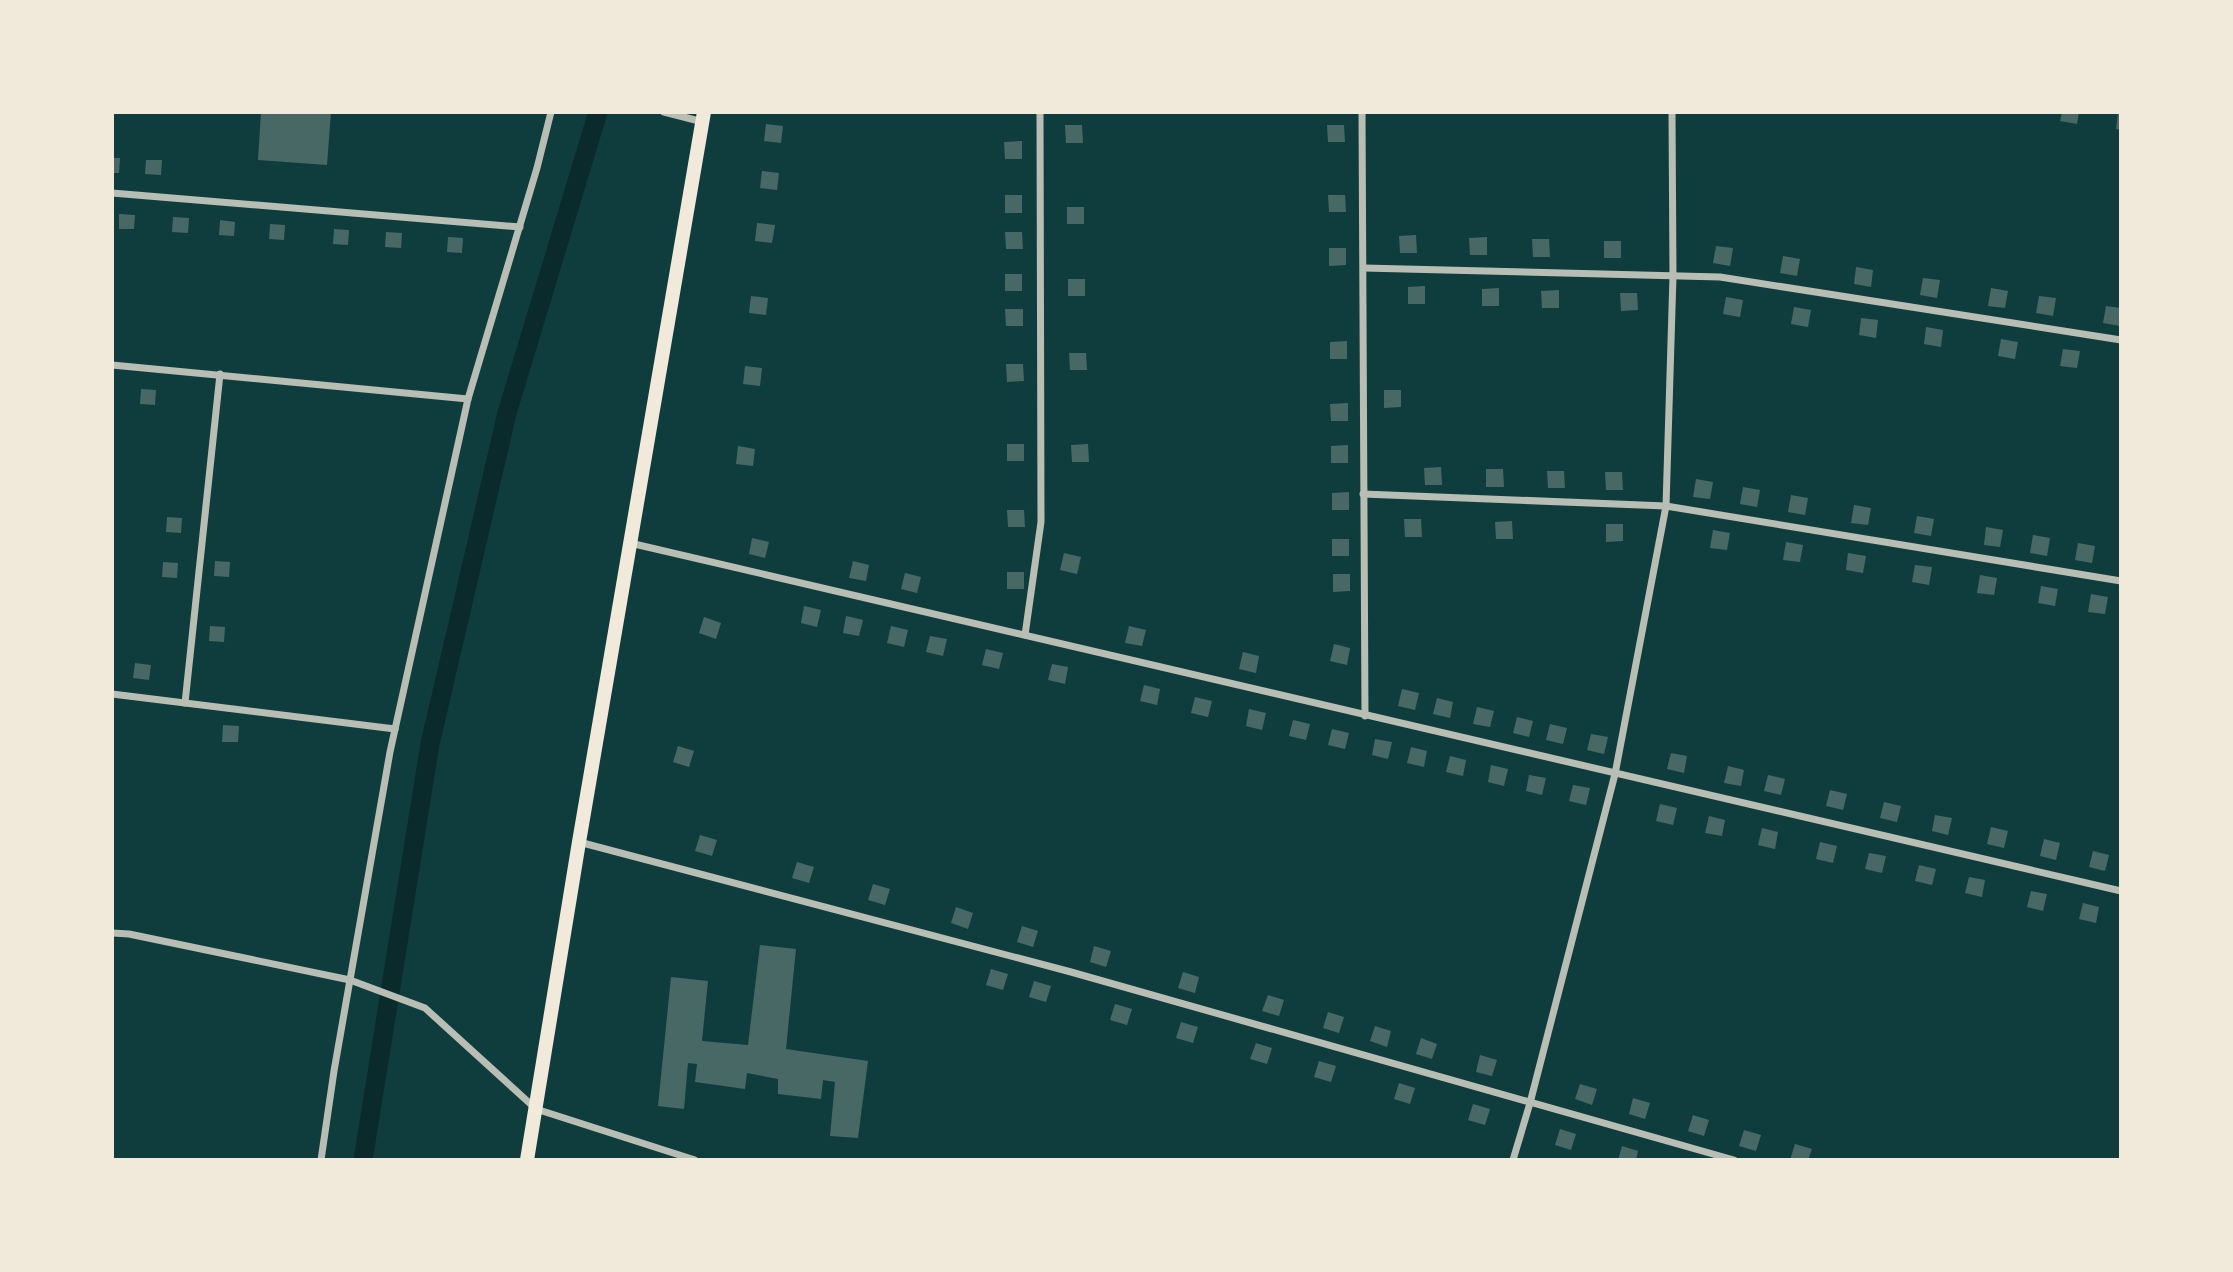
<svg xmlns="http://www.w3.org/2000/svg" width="2233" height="1272" font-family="'Source Sans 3',sans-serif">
<rect width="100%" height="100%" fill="#0f3d3e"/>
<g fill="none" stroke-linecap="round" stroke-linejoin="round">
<polyline stroke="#0a2a2b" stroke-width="19" points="363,1160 430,744 507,413 598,112"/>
</g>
<g fill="#486865">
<polygon points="261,112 331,112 327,165 258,160"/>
<polygon points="2062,112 2079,112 2077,124 2060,121"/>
<polygon points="2118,112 2121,112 2121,130 2116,129"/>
<polygon points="766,124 783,126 781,143 764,141"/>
<polygon points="1065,125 1082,125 1083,143 1066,143"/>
<polygon points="1327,125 1344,125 1345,142 1328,142"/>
<polygon points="1022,141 1022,159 1005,159 1004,142"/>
<polygon points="112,158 120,158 119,173 112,173"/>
<polygon points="146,160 162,160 161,175 145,174"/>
<polygon points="762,171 779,173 777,190 760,188"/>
<rect x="1005" y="195" width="17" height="18"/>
<polygon points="1328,195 1345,195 1346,212 1329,212"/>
<rect x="1067" y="207" width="17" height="17"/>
<polygon points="119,214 135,215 134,229 119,229"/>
<polygon points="173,217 189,218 188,233 172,232"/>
<polygon points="220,220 235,222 234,236 219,235"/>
<polygon points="757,223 775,225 772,243 755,241"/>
<polygon points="270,224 285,225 284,240 269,239"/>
<polygon points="334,229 349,230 348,245 333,244"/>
<polygon points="386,232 402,233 401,248 385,247"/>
<polygon points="1005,232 1022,232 1023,249 1006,249"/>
<polygon points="1416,235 1417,253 1400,253 1399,236"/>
<polygon points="448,237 463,238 462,253 447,252"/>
<polygon points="1487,237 1487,255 1470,255 1469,238"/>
<polygon points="1532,239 1549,239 1550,257 1533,257"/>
<rect x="1604" y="241" width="17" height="17"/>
<polygon points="1716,246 1733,248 1730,266 1713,263"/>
<polygon points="1329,248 1346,248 1346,265 1329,266"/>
<polygon points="1783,256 1800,259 1797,276 1780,273"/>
<polygon points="1856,267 1873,270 1871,287 1854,284"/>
<rect x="1005" y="274" width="17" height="17"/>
<polygon points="1923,278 1940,280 1937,298 1920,295"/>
<rect x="1068" y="279" width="17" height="17"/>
<polygon points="1425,286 1425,304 1408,304 1408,287"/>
<polygon points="1499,288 1499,306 1482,306 1482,289"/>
<polygon points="1991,288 2008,291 2005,308 1988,306"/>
<polygon points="1559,290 1559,308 1542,308 1541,291"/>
<polygon points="1620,293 1637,293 1638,310 1621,311"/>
<polygon points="751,296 768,298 766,315 749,313"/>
<polygon points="2039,296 2056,298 2053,316 2036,313"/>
<polygon points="1726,297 1743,300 1740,317 1723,314"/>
<polygon points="2106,306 2121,308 2120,326 2103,323"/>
<polygon points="1794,307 1811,310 1808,327 1791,324"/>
<polygon points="1005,309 1023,309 1023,326 1006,326"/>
<polygon points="1861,318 1878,320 1876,338 1859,335"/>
<polygon points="1926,327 1943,330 1941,347 1924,344"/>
<polygon points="2001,339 2018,342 2015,359 1998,356"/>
<polygon points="1347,341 1347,359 1330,359 1330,342"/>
<polygon points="2063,349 2080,351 2077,368 2060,366"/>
<polygon points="1069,353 1086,353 1087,370 1070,370"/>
<polygon points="1006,364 1023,364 1024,381 1007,382"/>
<polygon points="745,366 762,368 760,386 743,384"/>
<polygon points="141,389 156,390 155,405 140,404"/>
<polygon points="1384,390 1401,390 1401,407 1384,408"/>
<polygon points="1348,403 1348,421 1331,421 1330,404"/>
<rect x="1007" y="444" width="17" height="17"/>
<polygon points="1088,444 1089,462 1072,462 1071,445"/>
<polygon points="1348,445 1348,463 1331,463 1331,446"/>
<polygon points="738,446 755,449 753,466 736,464"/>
<polygon points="1441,467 1442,485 1425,485 1424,468"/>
<polygon points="1486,469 1503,469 1504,487 1486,487"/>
<polygon points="1547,471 1564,471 1565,488 1548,488"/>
<polygon points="1605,472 1622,472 1623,490 1606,490"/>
<polygon points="1696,479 1713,482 1710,499 1693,497"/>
<polygon points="1743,487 1760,490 1757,507 1740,504"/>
<polygon points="1349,492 1349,510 1332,510 1332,493"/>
<polygon points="1791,495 1808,498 1805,515 1788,512"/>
<polygon points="1854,505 1871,508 1868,525 1851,523"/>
<polygon points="1007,510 1024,510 1025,527 1008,527"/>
<polygon points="1917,516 1934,519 1931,536 1914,533"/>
<polygon points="167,517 182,518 181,533 166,532"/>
<polygon points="1404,519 1421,519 1422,537 1405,537"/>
<polygon points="1512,521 1513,539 1496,539 1495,522"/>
<polygon points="1606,524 1623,524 1623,541 1606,542"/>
<polygon points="1986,527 2003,530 2000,547 1984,545"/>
<polygon points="1713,530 1730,533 1727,550 1710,548"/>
<polygon points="2033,535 2050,538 2047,556 2030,553"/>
<polygon points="752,538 769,542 765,558 749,554"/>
<rect x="1332" y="539" width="17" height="17"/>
<polygon points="1786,542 1803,545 1800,562 1783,560"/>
<polygon points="2078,543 2095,546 2092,563 2075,560"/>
<polygon points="1064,553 1081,557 1077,574 1060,570"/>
<polygon points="1848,553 1866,556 1863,573 1846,570"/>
<polygon points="215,561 230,562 229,577 214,576"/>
<polygon points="853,561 869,565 866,581 849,578"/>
<polygon points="163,562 178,563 177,578 162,577"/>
<polygon points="1915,565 1932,567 1929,585 1912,582"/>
<rect x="1007" y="572" width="17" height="17"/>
<polygon points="905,573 921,577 917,593 901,589"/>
<polygon points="1333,574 1350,574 1350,591 1333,592"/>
<polygon points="1980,575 1997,578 1994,595 1977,593"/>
<polygon points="2041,586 2058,589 2055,606 2038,603"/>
<polygon points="2091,594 2108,597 2105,614 2088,612"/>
<polygon points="804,606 821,610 817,627 801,623"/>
<polygon points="846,616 863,620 859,636 843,633"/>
<polygon points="704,617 721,623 716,639 699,633"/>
<polygon points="210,626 225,627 224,642 209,641"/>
<polygon points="891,626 908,630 904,647 887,643"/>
<polygon points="1129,626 1146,630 1142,646 1125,643"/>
<polygon points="930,636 947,639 943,656 926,652"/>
<polygon points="1334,644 1350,648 1347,665 1330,661"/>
<polygon points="986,649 1003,653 999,669 982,665"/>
<polygon points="1243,652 1259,656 1256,673 1239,669"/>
<polygon points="135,663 151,665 149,680 133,678"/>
<polygon points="1052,664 1068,667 1065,684 1048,680"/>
<polygon points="1144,685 1160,689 1157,705 1140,701"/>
<polygon points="1402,689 1419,693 1415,710 1398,706"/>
<polygon points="1195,697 1212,701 1208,717 1191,713"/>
<polygon points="1437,698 1453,702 1450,718 1433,714"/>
<polygon points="1477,707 1494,711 1490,727 1473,724"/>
<polygon points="1249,709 1266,713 1262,730 1246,726"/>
<polygon points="1517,717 1533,721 1529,737 1513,733"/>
<polygon points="1293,720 1310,724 1306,740 1289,736"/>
<polygon points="1550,724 1567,728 1563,744 1546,740"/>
<polygon points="223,725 239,726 238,742 222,742"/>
<polygon points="1332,729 1349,733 1345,749 1328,745"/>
<polygon points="1591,734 1608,737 1604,754 1587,750"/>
<polygon points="1375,739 1392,742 1388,759 1372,755"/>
<polygon points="678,746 694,751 689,767 673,762"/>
<polygon points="1411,747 1427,751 1424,767 1407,763"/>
<polygon points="1671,753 1687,756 1684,773 1667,769"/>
<polygon points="1450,756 1466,760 1463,776 1446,772"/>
<polygon points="1491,765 1508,769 1504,786 1488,782"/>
<polygon points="1728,766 1744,770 1741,786 1724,783"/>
<polygon points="1529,775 1546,778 1542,795 1526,791"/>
<polygon points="1768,775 1785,779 1781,795 1764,791"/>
<polygon points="1573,785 1590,788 1586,805 1569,801"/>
<polygon points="1830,790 1847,794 1843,810 1826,806"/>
<polygon points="1884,802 1901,806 1897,822 1880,818"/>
<polygon points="1660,804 1677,808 1673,825 1656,821"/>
<polygon points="1935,815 1952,818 1948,835 1932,831"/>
<polygon points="1709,816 1725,820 1722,836 1705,833"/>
<polygon points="1991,827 2008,831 2004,848 1987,844"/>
<polygon points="1762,828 1778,832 1775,849 1758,845"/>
<polygon points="700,835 717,840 712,856 695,851"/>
<polygon points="2044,839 2060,843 2056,860 2040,856"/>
<polygon points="1820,842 1837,846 1833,863 1816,859"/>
<polygon points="2093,851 2109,855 2105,871 2089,867"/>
<polygon points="1869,853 1886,856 1882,873 1865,869"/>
<polygon points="797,862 814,867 809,883 792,878"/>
<polygon points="1919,865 1936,869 1932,885 1915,881"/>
<polygon points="1969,877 1985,880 1982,897 1965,893"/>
<polygon points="873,884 890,889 885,905 868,900"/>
<polygon points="2031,891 2047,894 2043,911 2027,907"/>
<polygon points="2083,903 2099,907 2096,923 2079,919"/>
<polygon points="956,907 973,913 968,929 951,923"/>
<polygon points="1022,926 1038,931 1033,947 1017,942"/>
<polygon points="760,945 796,949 786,1049 868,1061 858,1138 830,1136 835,1082 823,1080 821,1099 778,1094 778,1079 747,1073 745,1089 695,1082 697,1064 688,1063 684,1109 658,1106 671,977 708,981 702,1041 748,1045"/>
<polygon points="1094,946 1111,951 1106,967 1090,962"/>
<polygon points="991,969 1008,974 1003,990 986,985"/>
<polygon points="1183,972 1199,977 1195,993 1178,988"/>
<polygon points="1034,981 1051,986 1046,1002 1029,997"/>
<polygon points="1268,995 1284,1000 1279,1016 1262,1011"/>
<polygon points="1115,1004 1132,1009 1127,1025 1110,1020"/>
<polygon points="1328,1012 1344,1017 1339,1033 1323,1028"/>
<polygon points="1181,1022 1198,1027 1193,1043 1176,1038"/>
<polygon points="1375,1026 1391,1031 1387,1047 1370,1041"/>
<polygon points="1421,1038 1437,1044 1432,1059 1416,1054"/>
<polygon points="1256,1043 1272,1048 1267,1064 1250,1059"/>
<polygon points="1480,1055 1497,1060 1492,1076 1476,1072"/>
<polygon points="1319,1061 1336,1066 1331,1082 1314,1077"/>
<polygon points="1399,1083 1415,1088 1410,1104 1394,1099"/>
<polygon points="1580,1084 1597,1089 1592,1105 1575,1099"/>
<polygon points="1633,1098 1650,1103 1645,1119 1629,1114"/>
<polygon points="1473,1104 1490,1109 1485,1125 1468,1120"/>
<polygon points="1693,1115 1709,1120 1704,1136 1688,1131"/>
<polygon points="1560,1129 1576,1134 1571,1150 1555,1145"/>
<polygon points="1744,1130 1761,1135 1756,1151 1739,1146"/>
<polygon points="1795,1144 1812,1149 1808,1160 1790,1160"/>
<polygon points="1622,1146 1638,1151 1636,1160 1618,1160"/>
</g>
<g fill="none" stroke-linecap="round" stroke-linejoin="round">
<g stroke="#b8beb3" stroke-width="7">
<polyline points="664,112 703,122"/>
<polyline points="1362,112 1365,716"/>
<polyline points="112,193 520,227"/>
<polyline points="1364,268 1720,277 2121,340"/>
<polyline points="112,365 468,399"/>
<polyline points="1363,494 1666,506 2121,581"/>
<polyline points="630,543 2121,891"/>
<polyline points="1025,635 1041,522 1040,112"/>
<polyline points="112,694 395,729"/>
<polyline points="185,703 220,374"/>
<polyline points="579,842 1071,972 1734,1160"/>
<polyline points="112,933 129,934 350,980 425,1008 536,1109 695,1160"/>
<polyline points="321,1160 334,1071 390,752 468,399 537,168 551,112"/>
<polyline points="1513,1160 1530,1103 1615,774 1666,506 1673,276 1672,112"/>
</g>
<polyline stroke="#f1e9da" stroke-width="14" points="527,1160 579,842 704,112"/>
</g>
<rect width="2233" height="1272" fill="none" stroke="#f1e9da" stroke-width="228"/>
</svg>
